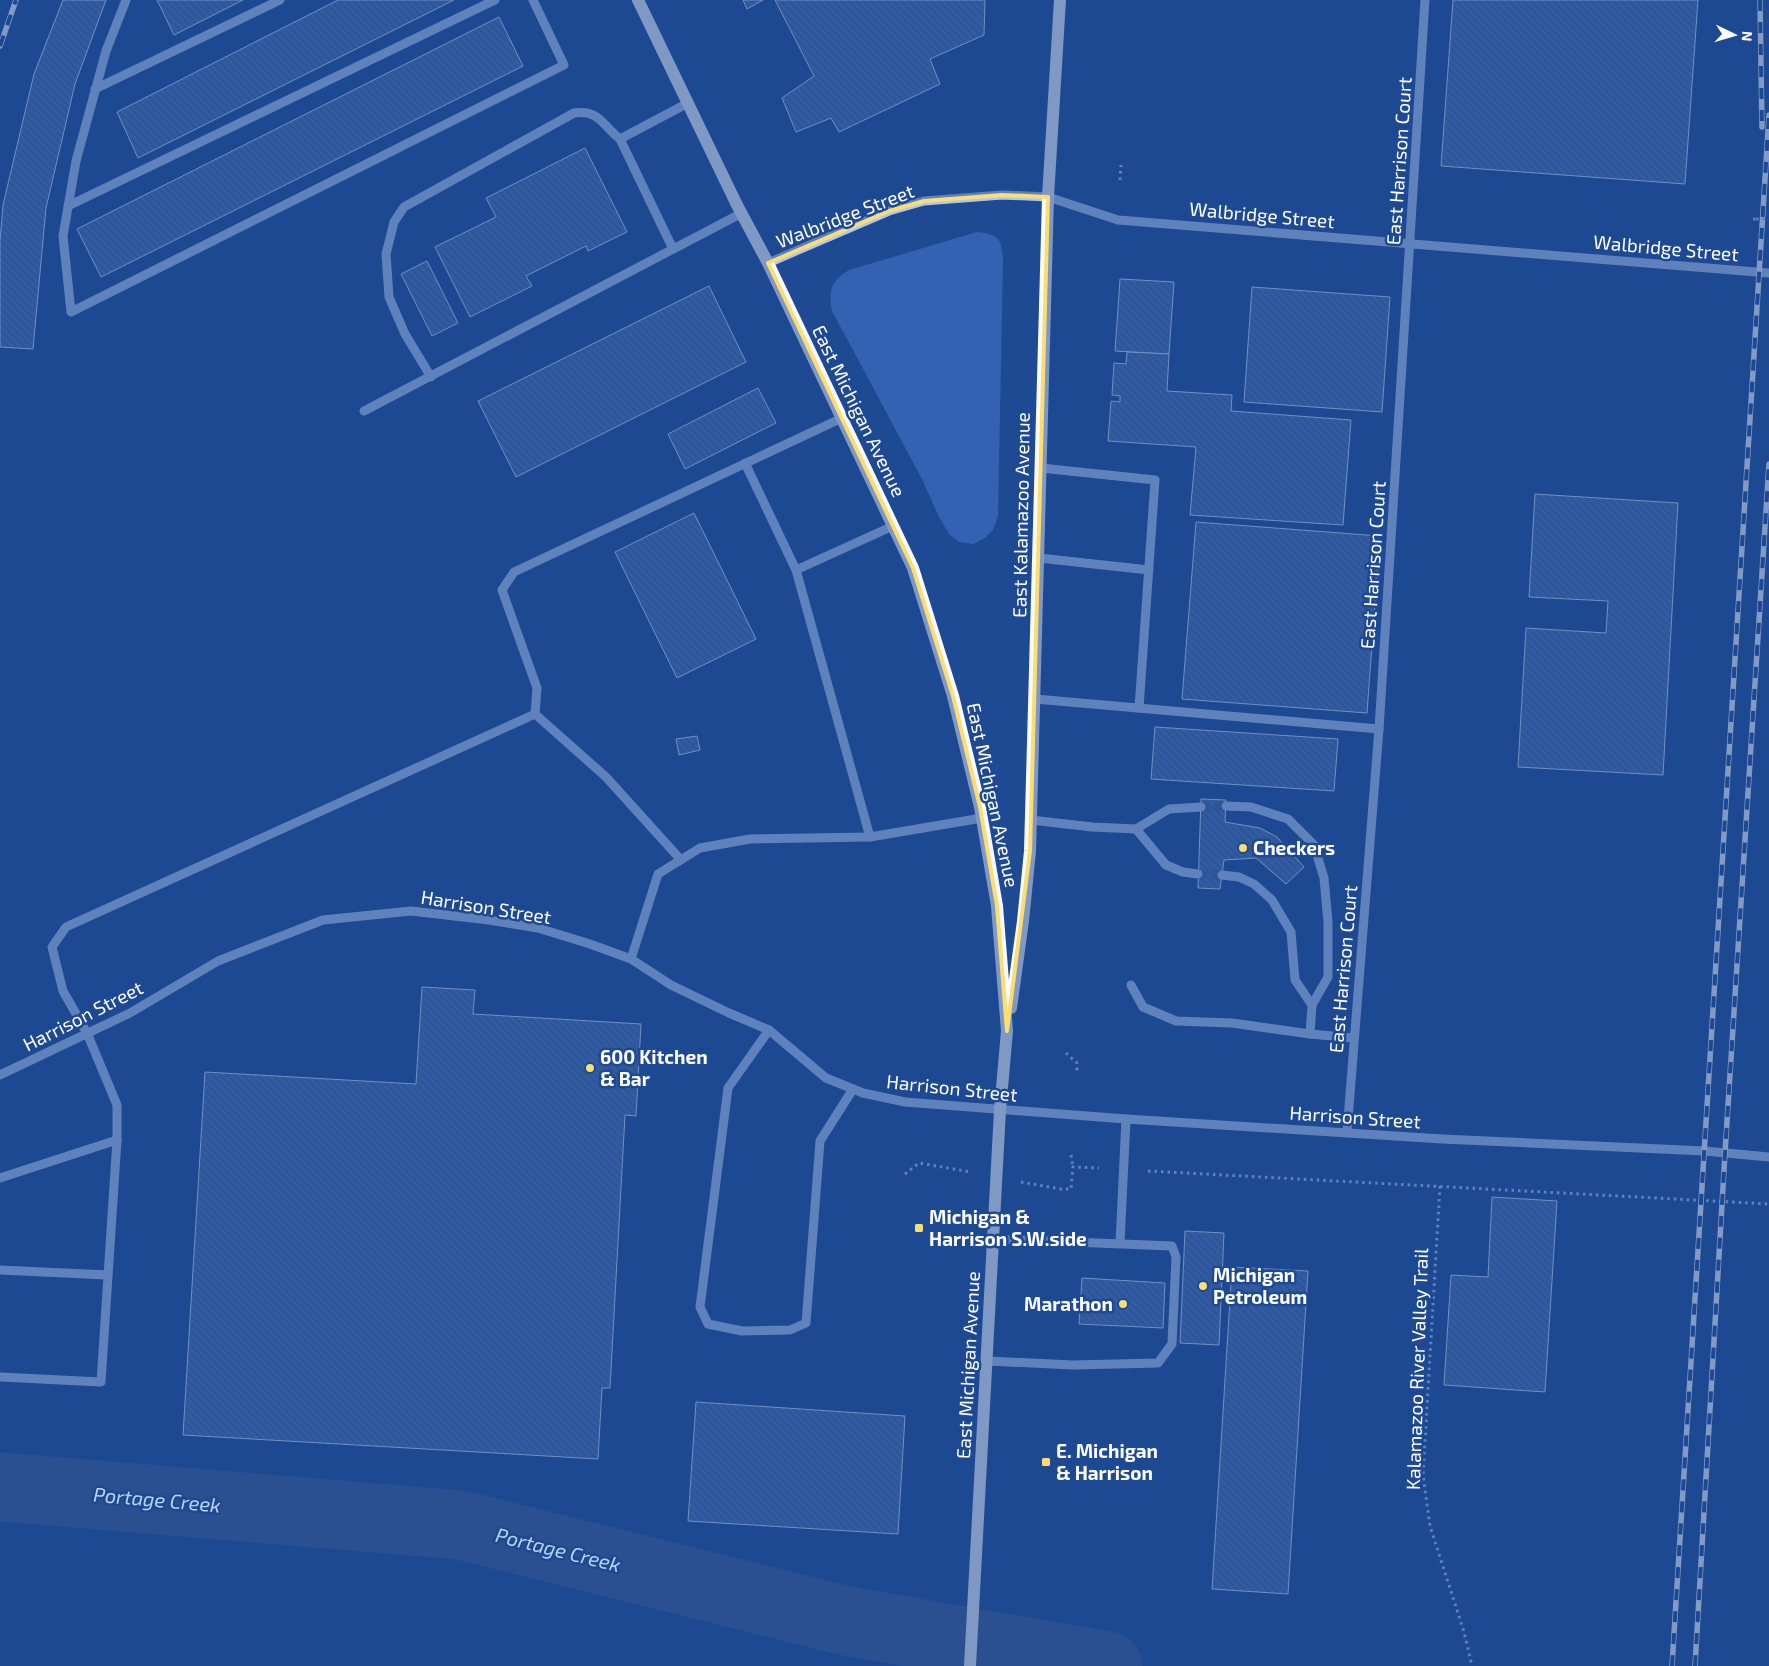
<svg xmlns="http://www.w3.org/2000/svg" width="1769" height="1666" font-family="'Exo 2',sans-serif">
<defs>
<pattern id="building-back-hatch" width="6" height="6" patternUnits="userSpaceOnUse" patternTransform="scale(1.25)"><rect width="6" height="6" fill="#4772ba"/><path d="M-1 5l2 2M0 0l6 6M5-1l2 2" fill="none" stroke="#4a5d7e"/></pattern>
</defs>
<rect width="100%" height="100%" fill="#1e4993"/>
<path fill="#3262b1" d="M 977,232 C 998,234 1002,239 1003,259 L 998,516 L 993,530 L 985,538 L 973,544 L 959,542 L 949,534 L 939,517 L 922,479 L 832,311 C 828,290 831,281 849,270 Z"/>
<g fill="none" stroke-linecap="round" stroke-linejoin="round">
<polyline stroke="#3a598f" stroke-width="69" points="0,1487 460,1525 847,1621 1108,1666"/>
</g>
<g fill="url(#building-back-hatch)" stroke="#d7e4fa">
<polygon points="63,0 106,0 75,84 46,208 33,349 0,347 0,241 3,205 34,74"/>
<polygon points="157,0 243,0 174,35"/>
<polygon points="338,0 454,0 138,158 117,112"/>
<polygon points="743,0 763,0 747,9"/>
<polygon points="775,0 985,0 984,35 930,59 940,84 839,132 831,118 796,132 782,98 814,76"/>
<polygon points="1453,0 1698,0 1685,184 1441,166"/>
<polygon points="499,17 523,66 101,277 77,229"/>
<polygon points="585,148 627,232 588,251 586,246 526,276 532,286 470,317 435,247 496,217 486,198"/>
<polygon points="427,261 458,323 432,336 401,274"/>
<polygon points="1120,279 1174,282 1169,354 1115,351"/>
<polygon points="709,286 746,362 516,477 478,401"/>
<polygon points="1252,287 1390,297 1382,412 1244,402"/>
<polygon points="1127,352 1169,354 1167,391 1232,395 1231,411 1351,420 1343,525 1190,515 1196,447 1108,441 1111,401 1120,402 1120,396 1112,395 1114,363 1126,364"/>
<polygon points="758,388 776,423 685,469 668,434"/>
<polygon points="1535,494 1678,503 1663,775 1518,767 1526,628 1606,633 1608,601 1529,597"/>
<polygon points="694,513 756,639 677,678 615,552"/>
<polygon points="1196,522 1380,536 1367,713 1182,699"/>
<polygon points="1155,727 1338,739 1334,791 1151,779"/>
<polygon points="697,736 700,750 679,755 676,739"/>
<polygon points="1201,799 1226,800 1225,822 1260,828 1277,837 1304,867 1286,884 1256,858 1224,860 1220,889 1198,888"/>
<polygon points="422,987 475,990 473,1014 641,1024 636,1116 625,1115 610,1388 602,1388 598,1459 183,1435 205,1072 416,1084"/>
<polygon points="1492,1197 1557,1201 1545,1392 1444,1385 1451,1275 1488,1277"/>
<polygon points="1185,1231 1224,1233 1219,1345 1180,1343"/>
<polygon points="1232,1267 1308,1271 1288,1594 1212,1589"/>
<polygon points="1082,1278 1165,1283 1163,1328 1079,1324"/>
<polygon points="696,1402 905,1416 898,1534 688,1521"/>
</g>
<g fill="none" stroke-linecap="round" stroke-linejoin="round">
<g stroke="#4064a3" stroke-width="9" stroke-dasharray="9 4.5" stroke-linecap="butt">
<polyline points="1201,807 1226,806"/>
<polyline points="1198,874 1222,875"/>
</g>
<g stroke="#b0c8ee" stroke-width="3" stroke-dasharray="2.5 4" stroke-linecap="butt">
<polyline points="1120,180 1121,165"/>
<polyline points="1753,219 1756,219"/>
<polyline points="1066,1053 1077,1063 1077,1073"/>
<polyline points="1071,1155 1073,1167"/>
<polyline points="1148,1171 1769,1204"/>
<polyline points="905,1174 919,1163 971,1172"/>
<polyline points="1021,1182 1061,1189 1071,1189 1073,1167 1099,1168"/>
<polyline points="1440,1186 1423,1475 1430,1526 1464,1632 1472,1666"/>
</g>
<g stroke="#b0c8ee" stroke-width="9">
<polyline points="126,0 106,51 76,161 63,236 71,312 564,65 533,0"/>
<polyline points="95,89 280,0"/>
<polyline points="620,139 673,249"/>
<polyline points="68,206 495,0"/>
<polyline points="768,263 889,211 924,201 1002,195 1048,197 1118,220 1769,273"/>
<path d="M 431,377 L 405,334 L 389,297 L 386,254 L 394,222 L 404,207 L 574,113 C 600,110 601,124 620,139 L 688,103"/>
<polyline points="364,411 742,213"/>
<polyline points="745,463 796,570 870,837 982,818"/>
<polyline points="1041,468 1155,480 1139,708"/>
<polyline points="1039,558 1149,570"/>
<polyline points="796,570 893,526"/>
<polyline points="1035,699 1379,729"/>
<polyline points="535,714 606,777 681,860"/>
<polyline points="1226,806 1251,807 1288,819 1314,845 1324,878 1328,922 1328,977 1312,1005"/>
<polyline points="1031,820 1092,827 1136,829 1169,809 1201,807"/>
<polyline points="1136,829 1166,865 1183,872 1198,874"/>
<polyline points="1222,875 1239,877 1254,884 1272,900 1291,932 1295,980 1312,1005 1310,1034"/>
<polyline points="631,959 658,874 700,848 750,839 870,837"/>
<polyline points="1131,985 1143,1007 1176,1021 1232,1023 1310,1034 1354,1038"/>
<polyline points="769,1030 728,1088 700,1307 708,1324 742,1331 790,1330 806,1323 820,1141 853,1089"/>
<polyline points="0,1075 130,1013 218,961 323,920 411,911 489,920 538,928 590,944 631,959 671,985 729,1013 769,1030 826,1078 863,1093 905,1102 1126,1119 1442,1139 1705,1151 1769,1157"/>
<polyline points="1347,1132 1379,729 1425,0"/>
<polyline points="0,1178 117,1140"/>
<polyline points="1120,1243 1126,1119"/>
<polyline points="0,1270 107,1275"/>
<polyline points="987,1361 1073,1365 1158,1363 1172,1344 1176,1257 1172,1246 994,1239"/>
<polyline points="0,1377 101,1382 117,1140 117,1105 87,1033 63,991 52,947 66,927 535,714 537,688 502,590 514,572 842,418"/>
</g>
<g stroke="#f8faff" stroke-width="12">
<polyline points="638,0 737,205 768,263 913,568 953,696 980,807 997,906 1007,1031 1000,1110 970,1666"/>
<polyline points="1011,1008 1023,921 1030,851 1048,197 1060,0"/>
</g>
<g stroke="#fff" stroke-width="5.5">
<g id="rail">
<polyline points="1760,0 1762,127"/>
<polyline points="0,46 16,0"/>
<polyline points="1672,1666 1769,115"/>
<polyline points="1695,1666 1725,1153 1769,464"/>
</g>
</g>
<use href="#rail" stroke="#1e4993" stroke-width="4" stroke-dasharray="11" stroke-linecap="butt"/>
<polyline stroke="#b0c8ee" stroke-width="3" stroke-dasharray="2.5 4" stroke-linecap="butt" points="1756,219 1769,219"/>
</g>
<path d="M0 0H1769V1666H0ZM 1002,195 L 1048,197 L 1030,851 L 1007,1031 L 997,906 L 980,807 L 953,696 L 913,568 L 768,263 L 889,211 L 924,201 Z" fill="#1e4993" fill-opacity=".55" fill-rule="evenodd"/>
<path fill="none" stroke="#fcde70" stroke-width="4" stroke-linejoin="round" d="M 1002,195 L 1048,197 L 1030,851 L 1007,1031 L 997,906 L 980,807 L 953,696 L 913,568 L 768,263 L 889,211 L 924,201 Z"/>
<g fill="#fcde70" stroke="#1e4993" stroke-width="2">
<circle cx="1243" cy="848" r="5"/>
<circle cx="590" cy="1068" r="5"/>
<rect x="914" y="1223" width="10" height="10" rx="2.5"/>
<circle cx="1203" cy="1286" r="5"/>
<circle cx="1123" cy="1304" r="5"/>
<rect x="1041" y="1457" width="10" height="10" rx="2.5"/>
</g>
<g text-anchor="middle" stroke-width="5" stroke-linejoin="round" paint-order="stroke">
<g font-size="19" fill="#fff" stroke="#1e4993">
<text transform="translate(1399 161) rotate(-86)" y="7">East Harrison Court</text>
<text transform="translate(1262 215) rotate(5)" y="7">Walbridge Street</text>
<text transform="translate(845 216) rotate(-21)" y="7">Walbridge Street</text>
<text transform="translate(1666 248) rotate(5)" y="7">Walbridge Street</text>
<text transform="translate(859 411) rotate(64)" y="7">East Michigan Avenue</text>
<text transform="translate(1021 515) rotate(-89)" y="7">East Kalamazoo Avenue</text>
<text transform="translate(1373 565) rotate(-86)" y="7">East Harrison Court</text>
<text transform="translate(993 795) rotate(78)" y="7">East Michigan Avenue</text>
<text transform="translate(486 907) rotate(9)" y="7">Harrison Street</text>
<text transform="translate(1343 969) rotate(-85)" y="7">East Harrison Court</text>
<text transform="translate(83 1016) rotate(-27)" y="7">Harrison Street</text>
<text transform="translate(952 1088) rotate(6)" y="7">Harrison Street</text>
<text transform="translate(1355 1117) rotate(4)" y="7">Harrison Street</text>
<text transform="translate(968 1365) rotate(-87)" y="7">East Michigan Avenue</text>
<text transform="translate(1417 1369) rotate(-88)" y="7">Kalamazoo River Valley Trail</text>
</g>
<g font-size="19" font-weight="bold" fill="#fff" stroke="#1e4993" text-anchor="start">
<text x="1253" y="855">Checkers</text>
<text x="600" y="1064">600 Kitchen<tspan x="600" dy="22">&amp; Bar</tspan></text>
<text x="929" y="1224">Michigan &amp;<tspan x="929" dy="22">Harrison S.W.side</tspan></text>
<text x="1213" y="1282">Michigan<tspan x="1213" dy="22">Petroleum</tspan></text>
<text x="1113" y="1311" text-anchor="end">Marathon</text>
<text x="1056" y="1458">E. Michigan<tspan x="1056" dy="22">&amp; Harrison</tspan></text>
</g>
<g font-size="20" font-style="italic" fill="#bdd3f5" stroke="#1e4993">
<text transform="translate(157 1500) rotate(5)" y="7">Portage Creek</text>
<text transform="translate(558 1550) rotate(14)" y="7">Portage Creek</text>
</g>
</g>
<g transform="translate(1734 35) rotate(95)" stroke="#1e4993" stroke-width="4" paint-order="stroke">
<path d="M0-4L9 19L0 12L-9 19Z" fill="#ffffff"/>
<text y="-8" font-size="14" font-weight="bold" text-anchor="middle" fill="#ffffff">N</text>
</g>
</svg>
